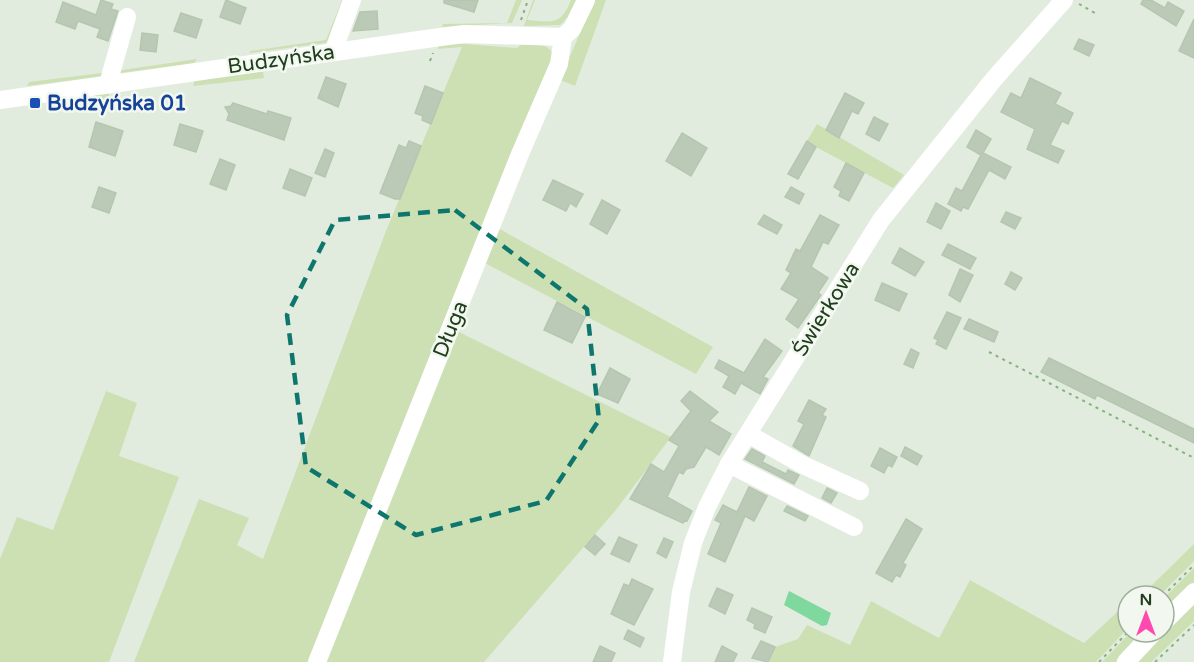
<svg xmlns="http://www.w3.org/2000/svg" width="1194" height="662" font-family="'Varela Round',sans-serif">
<rect width="100%" height="100%" fill="#e2ecde"/>
<g fill="#cce0b4">
<polygon points="342,0 349,0 332,42 250,53 250,51 326,40"/>
<polygon points="516,0 522,0 512,23 442,27 443,24 507,23"/>
<path d="M 533,0 L 535,0 L 527,20 C 552,22 561,26 571,0 L 578,0 L 570,19 L 567,18 L 560,25 L 524,26 Z"/>
<polygon points="594,0 606,0 575,86 560,80"/>
<polygon points="128,39 130,41 121,52 116,71 197,59 194,63 113,74 121,49"/>
<path d="M 439,42 L 517,48 L 524,42 C 536,44 551,43 554,58 L 311,662 L 134,662 L 199,499 L 249,518 L 237,545 L 263,559 L 386,231 L 462,47 L 438,49 Z"/>
<polygon points="263,71 264,78 193,86 196,77"/>
<polygon points="102,73 103,76 27,86 29,82"/>
<polygon points="109,91 109,99 62,106 65,97"/>
<polygon points="817,124 904,175 893,188 816,147 807,141"/>
<polygon points="496,227 713,347 696,374 483,262"/>
<polygon points="455,330 671,437 615,511 484,662 322,662"/>
<polygon points="106,391 137,403 119,456 179,477 109,662 0,662 0,559 17,517 53,530"/>
<polygon points="1194,544 1194,561 1159,596 1135,596 1144,588 1148,589"/>
<polygon points="1194,568 1194,582 1164,612 1164,598"/>
<polygon points="970,580 1084,643 1128,602 1128,628 1096,662 768,662 775,647 798,639 807,625 850,645 871,601 939,638"/>
<polygon points="1194,603 1194,621 1151,662 1136,662"/>
<polygon points="1131,632 1144,632 1116,662 1102,662"/>
</g>
<polygon fill="#7fd89e" points="789,591 831,613 827,625 822,626 784,605"/>
<g fill="#bbcab6" stroke="#b5c6b0" stroke-width="1.5">
<polygon points="101,0 113,4 111,9 118,11 108,41 97,37 100,29 78,21 75,29 56,22 63,2 96,15"/>
<polygon points="226,0 246,8 240,24 220,17"/>
<polygon points="444,0 478,0 474,12 444,3"/>
<polygon points="1143,0 1151,0 1165,8 1168,2 1184,11 1176,26 1141,4"/>
<polygon points="377,11 378,29 353,31 360,12"/>
<polygon points="181,13 202,20 196,38 174,31"/>
<polygon points="1194,19 1194,58 1179,51"/>
<polygon points="142,33 158,35 156,52 140,50"/>
<polygon points="1079,39 1094,45 1089,56 1074,49"/>
<polygon points="326,77 346,84 338,107 318,98"/>
<polygon points="1030,78 1061,93 1055,104 1073,113 1068,124 1062,121 1050,145 1064,151 1058,163 1027,149 1035,129 1001,112 1011,93 1021,98"/>
<polygon points="425,86 443,93 431,124 422,120 423,116 415,113"/>
<polygon points="845,93 864,103 858,114 852,111 839,138 826,130"/>
<polygon points="233,103 267,114 268,111 291,118 284,140 227,120 229,114 225,107 231,106"/>
<polygon points="874,117 888,124 879,141 866,134"/>
<polygon points="96,122 123,131 115,156 89,147"/>
<polygon points="180,124 203,131 196,152 174,145"/>
<polygon points="976,130 991,139 983,153 1011,167 1005,179 989,170 968,209 963,207 961,211 948,204 956,188 962,191 981,155 967,147"/>
<polygon points="682,133 707,148 691,176 666,161"/>
<polygon points="409,141 421,146 400,199 395,199 380,193 399,145 406,148"/>
<polygon points="807,141 816,147 798,179 788,174"/>
<polygon points="325,149 334,153 325,177 315,173"/>
<polygon points="220,159 235,165 226,190 210,184"/>
<polygon points="846,163 864,173 849,201 839,196 841,191 834,187"/>
<polygon points="290,169 312,178 305,196 283,188"/>
<polygon points="553,180 583,194 576,207 570,203 566,211 543,200"/>
<polygon points="99,187 116,193 109,213 92,207"/>
<polygon points="791,187 804,194 799,204 785,197"/>
<polygon points="602,200 620,210 607,234 590,224"/>
<polygon points="936,203 950,211 941,229 927,222"/>
<polygon points="1006,212 1021,218 1015,229 1001,222"/>
<polygon points="764,215 782,225 777,234 758,224"/>
<polygon points="820,215 839,225 828,244 823,242 811,267 828,278 818,293 821,295 798,328 786,319 799,299 781,289 791,273 786,270 796,249 800,251"/>
<polygon points="948,244 976,258 970,269 942,255"/>
<polygon points="900,248 924,262 915,276 892,263"/>
<polygon points="960,269 973,275 960,302 949,295"/>
<polygon points="1011,272 1022,278 1015,290 1005,284"/>
<polygon points="882,283 907,294 899,311 875,300"/>
<polygon points="557,302 585,317 572,343 544,330"/>
<polygon points="947,312 961,318 946,349 936,344 938,340 934,338"/>
<polygon points="969,319 998,332 994,342 964,329"/>
<polygon points="765,339 782,351 763,377 768,379 760,394 741,383 735,394 723,387 729,376 715,368 719,360 744,373"/>
<polygon points="911,349 919,353 913,368 904,364"/>
<polygon points="1049,358 1194,429 1194,443 1097,395 1095,399 1041,372"/>
<polygon points="610,368 630,379 618,403 597,394"/>
<polygon points="690,391 718,412 709,421 731,434 719,455 706,447 694,467 686,469 683,474 679,472 667,497 692,511 687,521 685,520 683,523 630,499 651,464 664,472 679,446 669,440 691,411 681,401"/>
<polygon points="809,400 826,409 822,415 826,417 809,456 793,446 804,424 798,421"/>
<polygon points="905,447 922,456 917,465 901,456"/>
<polygon points="880,448 897,457 892,467 888,465 884,473 871,466"/>
<polygon points="752,449 765,456 762,462 786,474 788,470 799,475 794,484 745,459"/>
<polygon points="749,487 767,496 754,521 745,516 725,562 708,554 721,523 715,520 723,505 737,512"/>
<polygon points="827,488 837,493 831,503 822,498"/>
<polygon points="787,506 808,516 805,521 784,511"/>
<polygon points="906,519 922,529 903,563 906,565 900,577 896,575 892,582 876,573"/>
<polygon points="595,535 605,544 595,555 585,547"/>
<polygon points="619,537 637,545 629,562 611,554"/>
<polygon points="664,538 673,542 666,558 657,553"/>
<polygon points="632,579 653,589 634,625 611,614 624,584 629,586"/>
<polygon points="717,588 733,595 725,614 709,606"/>
<polygon points="752,608 772,617 765,633 754,628 755,624 747,620"/>
<polygon points="628,630 644,638 640,647 624,639"/>
<polygon points="761,641 775,647 768,662 752,658"/>
<polygon points="600,646 615,653 611,662 593,662"/>
<polygon points="722,646 737,654 733,662 715,662"/>
</g>
<g fill="none" stroke-linecap="round" stroke-linejoin="round">
<g stroke="#82b37b" stroke-width="2" stroke-dasharray="3 4.5" stroke-linecap="butt">
<polyline points="1079,4 1095,13"/>
<polyline points="521,20 528,0"/>
<polyline points="430,61 433,53"/>
<polyline points="989,352 1194,458"/>
<polyline points="1163,596 1194,565"/>
<polyline points="1099,662 1128,632"/>
<polyline points="1155,662 1194,625"/>
</g>
<g stroke="#fff" stroke-width="18">
<polyline points="333,52 352,0"/>
<polyline points="108,84 127,17"/>
<polyline points="0,100 433,38 464,34 563,37 572,29 586,0"/>
<polyline points="748,434 803,465 860,491"/>
<polyline points="729,464 854,527"/>
<polyline points="1164,622 1194,592"/>
<polyline points="317,662 520,154 559,64 563,37"/>
<polyline points="672,662 681,592 693,543 707,507 729,464 881,220 994,79 1064,0"/>
<polyline points="1126,662 1154,632"/>
</g>
</g>
<path fill="none" stroke="#0f766e" stroke-width="4.5" stroke-dasharray="12 8" stroke-linejoin="round" d="M 455,210 L 587,309 L 599,420 L 546,501 L 416,535 L 306,467 L 287,315 L 335,220 Z"/>
<rect fill="#1a4fb4" stroke="#f2f8ef" stroke-width="2" x="29" y="97" width="12" height="12" rx="3"/>
<g text-anchor="middle" stroke-width="5" stroke-linejoin="round" paint-order="stroke">
<g font-size="21" fill="#203e1e" stroke="#f2f8ef">
<text transform="translate(281 59) rotate(-8)" y="7">Budzyńska</text>
<text transform="translate(826 309) rotate(-58)" y="7">Świerkowa</text>
<text transform="translate(450 329) rotate(-68)" y="7">Długa</text>
</g>
<g font-size="21" font-weight="bold" fill="#164399" stroke="#f2f8ef" text-anchor="start">
<text x="47" y="110">Budzyńska 01</text>
</g>
</g>
<g transform="translate(1146 614)"><circle r="28" fill="#f2f8ef" stroke="#9eae9b" stroke-width="1.5"/>
<path d="M0-4.5L10 22L0 15L-10 22Z" fill="#ff49af"/>
<text y="-9" font-size="16" font-weight="bold" text-anchor="middle" fill="#203e1e">N</text>
</g>
</svg>
